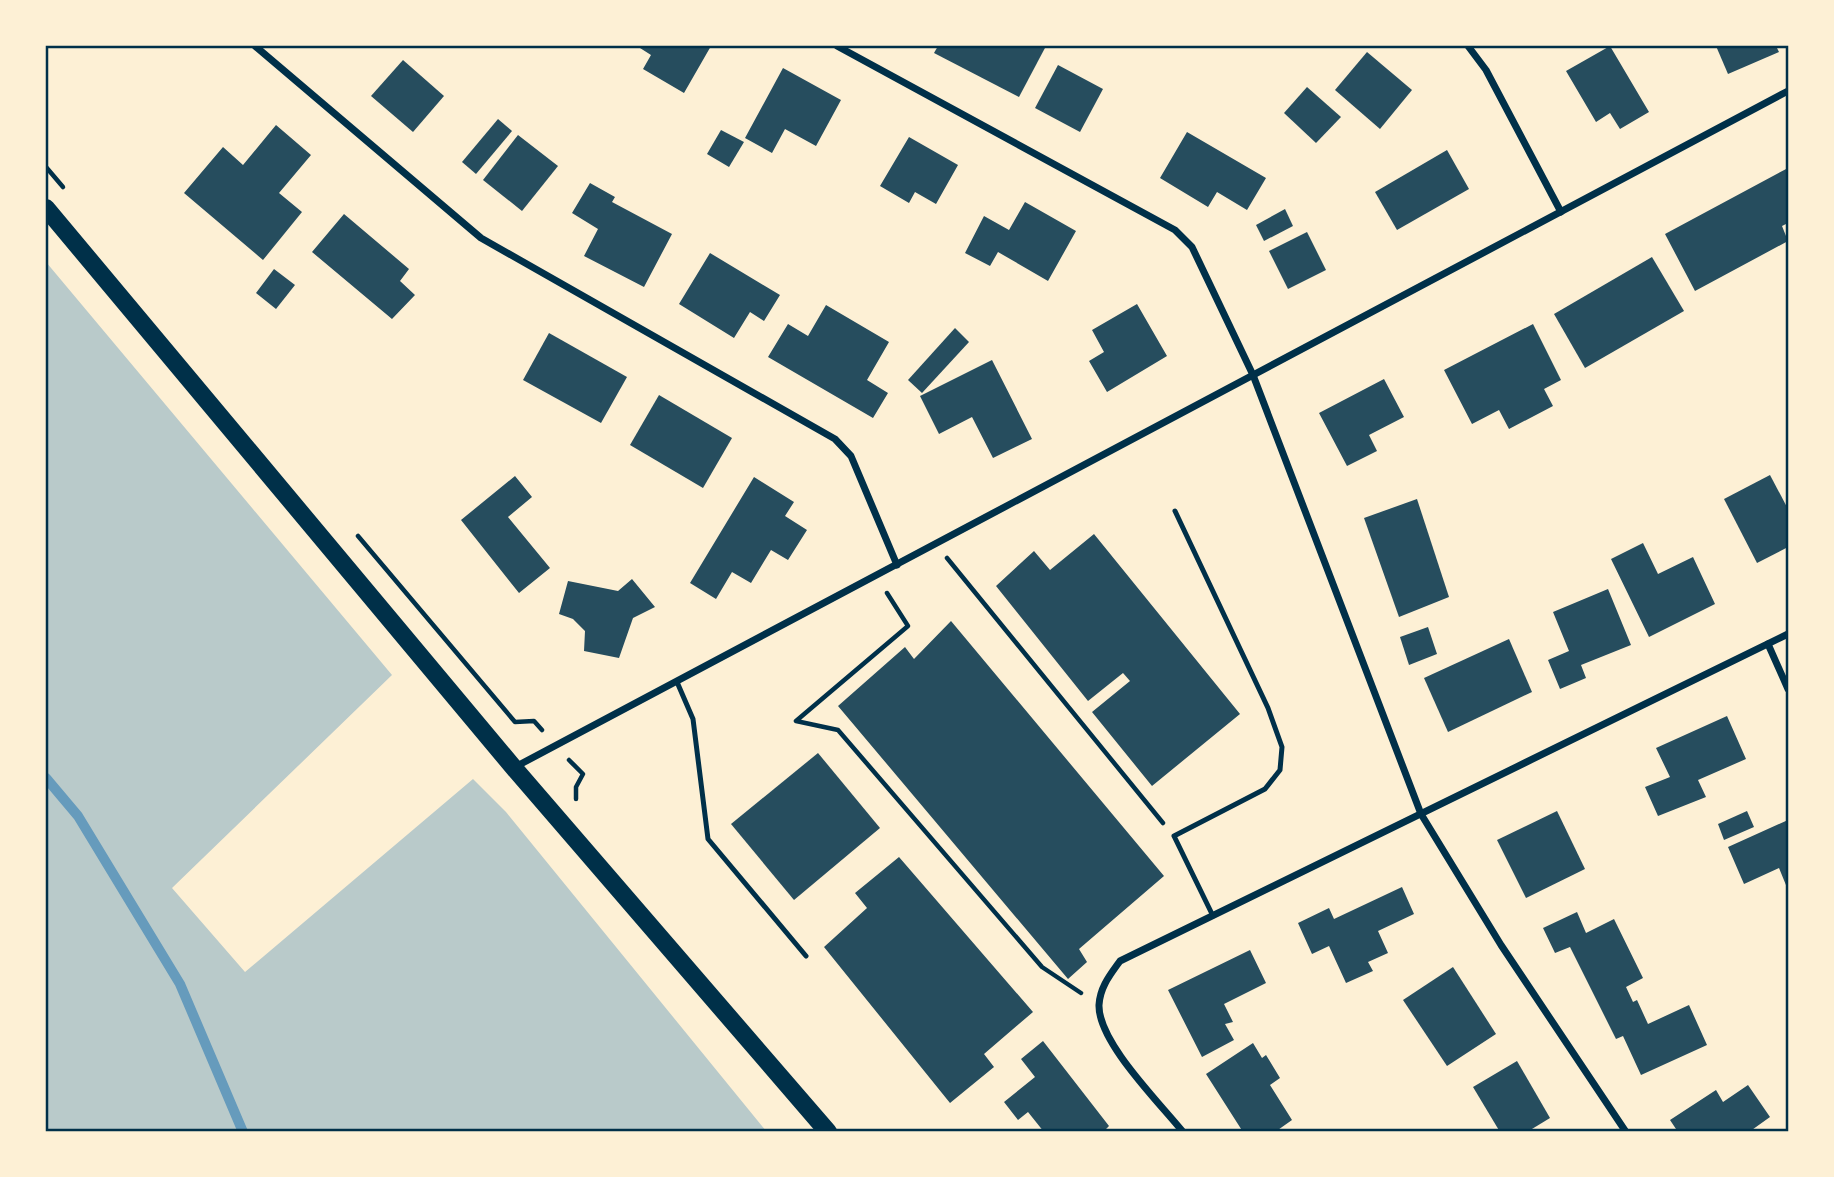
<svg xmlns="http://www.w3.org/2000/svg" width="1834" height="1177" font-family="Inter,sans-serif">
<rect width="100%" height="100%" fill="#fdf0d5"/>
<polygon fill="#b9caca" points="46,262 392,675 172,888 245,972 473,779 506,812 766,1131 46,1131"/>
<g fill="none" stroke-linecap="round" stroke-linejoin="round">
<polyline stroke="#669bbc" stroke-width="10" points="46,778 78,816 180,984 243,1132"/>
</g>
<g fill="#264d5e">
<polygon points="641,46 711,46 684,93 643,69 651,55 640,48"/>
<polygon points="938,46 1046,46 1019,97 934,53"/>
<polygon points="1610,46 1649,112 1620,129 1610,113 1596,122 1566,71"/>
<polygon points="1716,46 1776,46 1779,52 1728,74"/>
<polygon points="1367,52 1412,90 1380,129 1335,90"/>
<polygon points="403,60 444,96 413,132 371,96"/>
<polygon points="1058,65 1103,89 1080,132 1035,108"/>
<polygon points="783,68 841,100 816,146 785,129 772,153 745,138"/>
<polygon points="1307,87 1341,117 1316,143 1284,113"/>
<polygon points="498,119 512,131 476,174 462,162"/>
<polygon points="276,125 311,155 279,193 302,212 263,260 184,193 223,147 243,165"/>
<polygon points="721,130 744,142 729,167 707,154"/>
<polygon points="1187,132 1266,178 1247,210 1217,192 1208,207 1160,178"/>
<polygon points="518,135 558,166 522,211 483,180"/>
<polygon points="909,137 958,165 936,204 915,192 909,203 880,186"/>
<polygon points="1447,150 1469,189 1397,230 1375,192"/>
<polygon points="1788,168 1788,223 1782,226 1788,241 1695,291 1665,234"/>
<polygon points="590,183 615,197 612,202 672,234 644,287 584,256 598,229 572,213"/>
<polygon points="1025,202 1076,231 1048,281 998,252 990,266 965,253 984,216 1009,230"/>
<polygon points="1285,209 1293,226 1264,241 1256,225"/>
<polygon points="344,214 409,269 400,281 415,295 392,319 312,252"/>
<polygon points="1307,232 1326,270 1288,289 1269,251"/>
<polygon points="710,253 780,295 764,321 750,312 734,338 679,304"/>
<polygon points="1652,257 1684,311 1585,368 1554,314"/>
<polygon points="274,269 295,285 276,309 256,293"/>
<polygon points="1137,304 1167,356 1107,392 1089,361 1104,352 1092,330"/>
<polygon points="826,305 889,342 867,380 888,393 873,418 768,357 788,324 808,336"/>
<polygon points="1533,324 1561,380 1544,389 1553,406 1509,429 1499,410 1472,424 1444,370"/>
<polygon points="955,328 969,342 922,393 908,380"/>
<polygon points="549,333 627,377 601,423 523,380"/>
<polygon points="992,360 1032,439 993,458 972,417 939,434 920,396"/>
<polygon points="1384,379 1404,417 1369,435 1377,451 1347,466 1319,413"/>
<polygon points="659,395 732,438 703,488 630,445"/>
<polygon points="1770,475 1788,509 1788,547 1757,563 1724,499"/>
<polygon points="515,476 532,497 508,517 550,568 519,593 461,520"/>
<polygon points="754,477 794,502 785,516 807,530 788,560 771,550 751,583 732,572 716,599 690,583"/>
<polygon points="1417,499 1449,597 1399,617 1364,518"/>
<polygon points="1094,534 1240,714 1152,786 1092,712 1130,681 1123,673 1088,701 996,586 1034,551 1050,570"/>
<polygon points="1643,543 1658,574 1693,557 1715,604 1649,637 1611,559"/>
<polygon points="632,579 655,607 633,618 619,658 584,651 585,631 573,619 559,614 568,581 618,591"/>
<polygon points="1608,589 1631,645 1581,665 1586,678 1560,689 1548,660 1569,651 1553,612"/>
<polygon points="951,621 1164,876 1079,949 1087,962 1068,979 838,706 905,647 914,659"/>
<polygon points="1428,627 1437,654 1409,665 1400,637"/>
<polygon points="1509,639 1532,692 1448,732 1424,678"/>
<polygon points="1727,716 1746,759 1698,780 1706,797 1658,816 1645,787 1670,777 1656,748"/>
<polygon points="818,753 880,828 794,900 731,824"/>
<polygon points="1557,811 1585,869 1526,898 1497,840"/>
<polygon points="1747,811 1754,827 1724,840 1718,824"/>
<polygon points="1788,820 1788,890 1779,868 1744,884 1728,847"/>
<polygon points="899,857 1033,1012 984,1054 994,1067 950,1103 824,947 867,908 855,893"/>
<polygon points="1402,887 1414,914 1378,931 1388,953 1368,962 1373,971 1346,983 1329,946 1312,954 1298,923 1329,908 1334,919"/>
<polygon points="1577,912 1586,933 1614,919 1643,978 1626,987 1633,1002 1637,1000 1648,1024 1689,1005 1707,1045 1641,1075 1623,1036 1616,1039 1570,947 1555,953 1543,928"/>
<polygon points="1250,950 1266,983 1224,1004 1233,1022 1225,1024 1234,1040 1202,1057 1168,990"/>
<polygon points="1453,967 1496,1034 1447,1066 1403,1000"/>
<polygon points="1043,1041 1109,1126 1103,1132 1044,1132 1028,1112 1018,1120 1004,1102 1035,1077 1021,1059"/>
<polygon points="1253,1043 1262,1058 1266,1055 1280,1078 1270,1085 1292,1120 1275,1132 1243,1132 1206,1074"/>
<polygon points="1517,1061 1550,1118 1527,1132 1500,1132 1473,1087"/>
<polygon points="1748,1085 1770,1117 1749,1132 1678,1132 1670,1120 1716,1090 1723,1102"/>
</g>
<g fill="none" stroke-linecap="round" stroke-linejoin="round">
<g stroke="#003049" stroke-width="4.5">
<polyline points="46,167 63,187"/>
<polyline points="358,536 515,722 534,721 542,730"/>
<polyline points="947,558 1163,823"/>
<polyline points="887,593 908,626 796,721 838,730 1042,967 1081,993"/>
<polyline points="569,760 583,774 576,787 576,799"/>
</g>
<g stroke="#003049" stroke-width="5">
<polyline points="1175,511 1268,708 1282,747 1280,770 1265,789 1174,836 1213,916"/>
<polyline points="677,682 693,719 708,839 806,956"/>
</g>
<g stroke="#003049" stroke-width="7">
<polyline points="255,46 481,238 835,439 851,456 897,565"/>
<polyline points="837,46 1175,230 1192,247 1253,375 1421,814 1501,945 1626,1132"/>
<polyline points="1468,46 1486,70 1561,212"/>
<polyline points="1768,644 1788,689"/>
<polyline points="515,767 1788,91"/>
<path d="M 1183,1132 C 1159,1102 1098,1042 1099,1005 C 1100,987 1110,975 1120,961 L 1788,634"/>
</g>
<polyline stroke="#003049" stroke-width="18" points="46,208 514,768 828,1132"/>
</g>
<rect width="1834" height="1177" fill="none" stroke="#fdf0d5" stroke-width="94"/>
<rect x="47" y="47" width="1740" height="1083" fill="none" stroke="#003049" stroke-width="2.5"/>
</svg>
